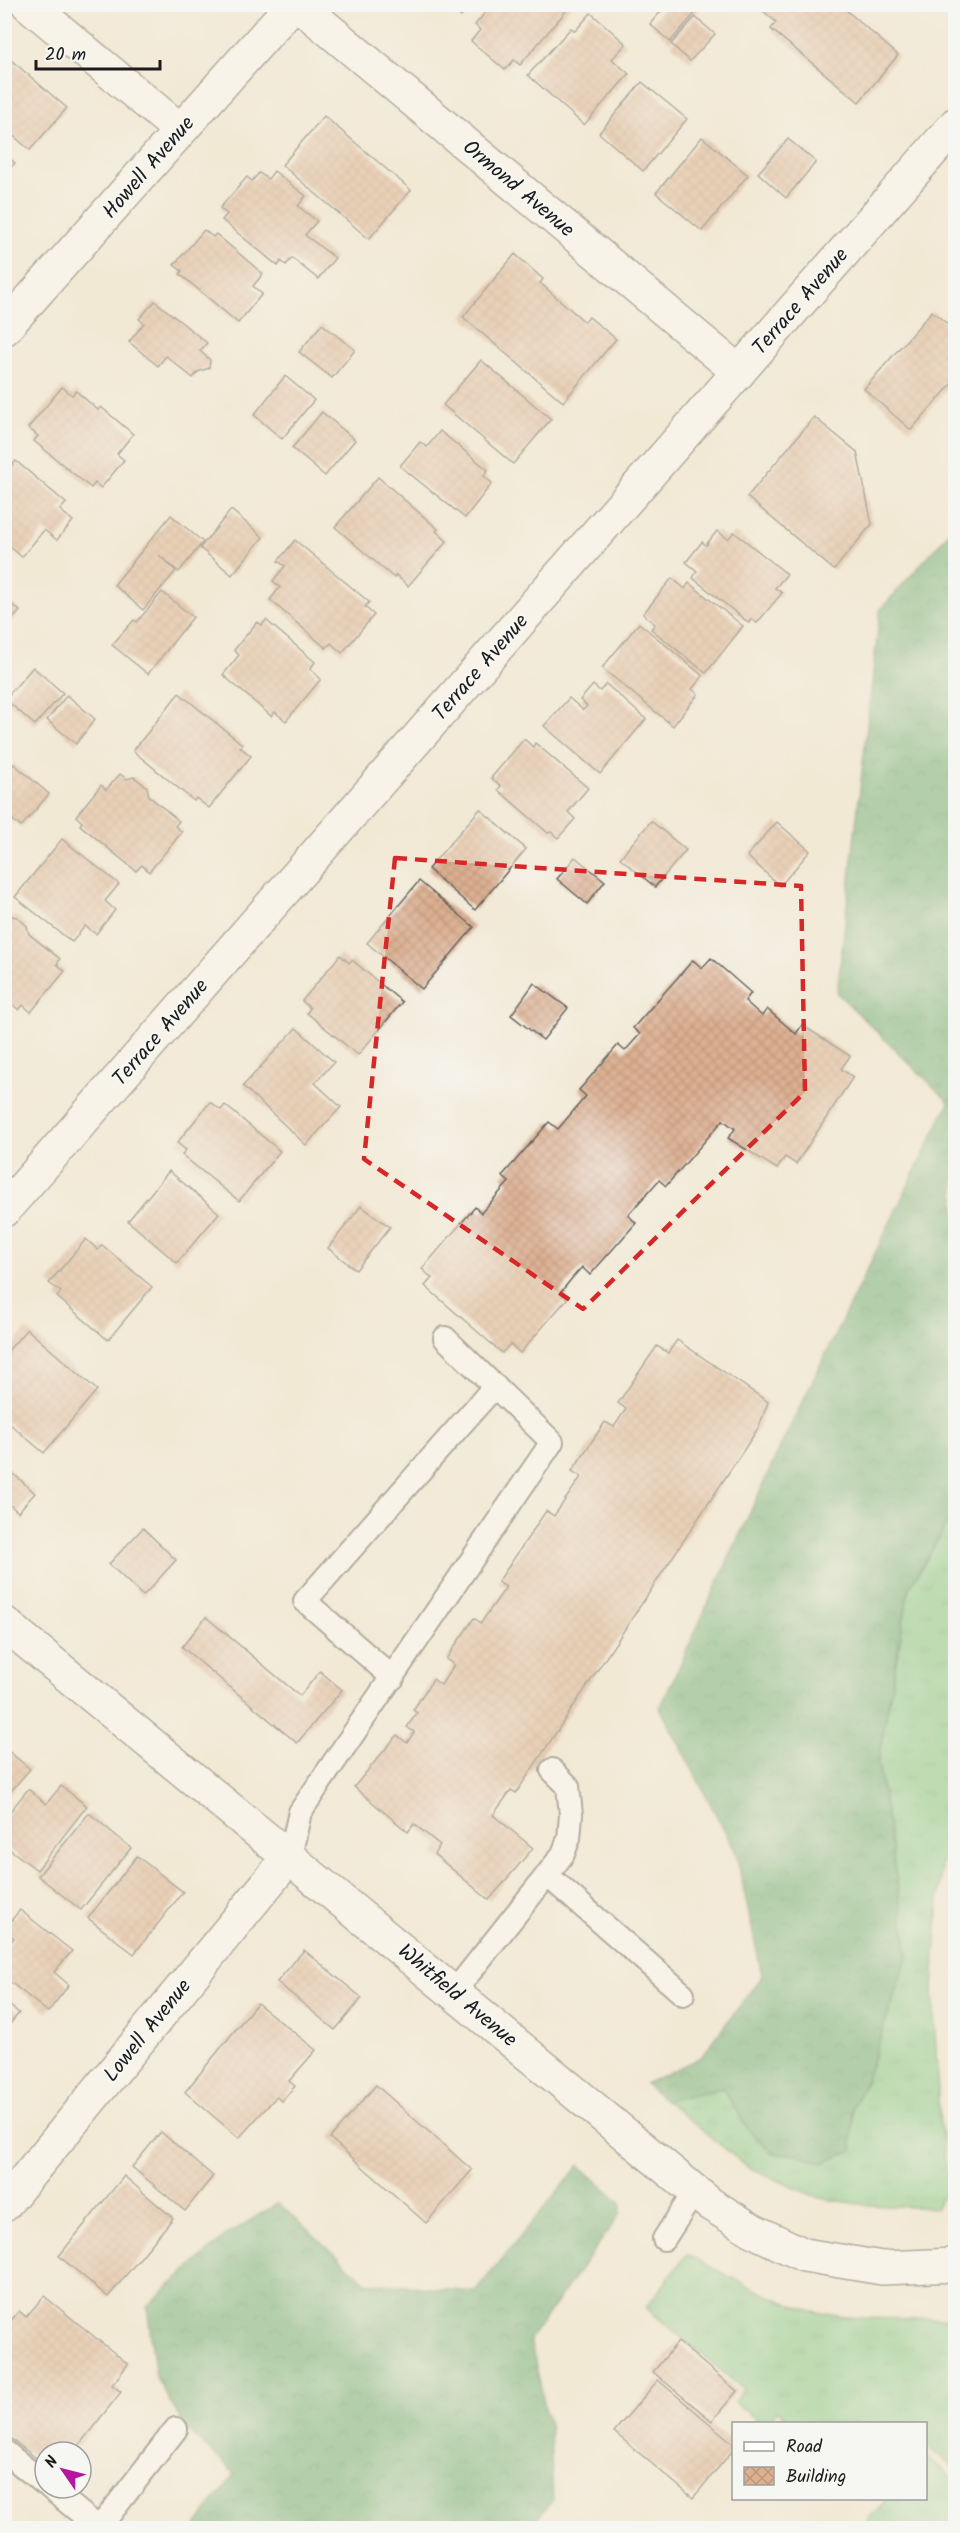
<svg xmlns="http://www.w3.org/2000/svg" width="960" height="2533" font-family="Kalam,sans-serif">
<defs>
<pattern id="grass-tufts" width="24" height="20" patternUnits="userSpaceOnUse" patternTransform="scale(1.5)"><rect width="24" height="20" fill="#7eca88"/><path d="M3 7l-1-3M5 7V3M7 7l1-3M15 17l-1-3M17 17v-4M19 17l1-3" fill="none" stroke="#6cad75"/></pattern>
<pattern id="forest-crowns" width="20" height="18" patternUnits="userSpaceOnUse" patternTransform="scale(1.5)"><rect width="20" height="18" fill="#66ae74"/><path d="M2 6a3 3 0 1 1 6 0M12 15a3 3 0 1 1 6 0" fill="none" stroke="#538d5e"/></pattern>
<pattern id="building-cross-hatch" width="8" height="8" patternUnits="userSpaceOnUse" patternTransform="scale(1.5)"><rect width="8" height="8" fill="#ddb092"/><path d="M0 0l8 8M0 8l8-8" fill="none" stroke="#bd977d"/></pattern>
</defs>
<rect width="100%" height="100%" fill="#f6f6f2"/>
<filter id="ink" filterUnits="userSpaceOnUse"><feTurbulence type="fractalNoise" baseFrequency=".0167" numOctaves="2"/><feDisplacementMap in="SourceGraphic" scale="12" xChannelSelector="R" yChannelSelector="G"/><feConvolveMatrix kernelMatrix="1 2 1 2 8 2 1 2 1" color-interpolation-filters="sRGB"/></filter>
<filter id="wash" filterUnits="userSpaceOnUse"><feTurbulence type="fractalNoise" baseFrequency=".008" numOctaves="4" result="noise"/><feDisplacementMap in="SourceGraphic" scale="24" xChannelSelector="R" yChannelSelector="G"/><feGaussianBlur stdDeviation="1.35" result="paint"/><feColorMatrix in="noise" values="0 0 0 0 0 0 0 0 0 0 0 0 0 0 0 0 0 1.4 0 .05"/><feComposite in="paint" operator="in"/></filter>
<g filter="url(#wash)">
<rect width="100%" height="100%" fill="#f2e9d6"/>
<g fill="url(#grass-tufts)" stroke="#4d7352" stroke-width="1.5">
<polygon points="955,1510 956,1799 941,1866 933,1988 939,2115 949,2187 936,2208 866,2205 819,2198 750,2169 665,2100 723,2088 747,2128 773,2154 797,2154 823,2162 852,2150 853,2106 866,2080 908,1954 878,1762 909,1589"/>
<path d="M 687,2254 C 736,2280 792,2313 849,2317 C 884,2320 920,2318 955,2318 L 955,2469 L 926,2445 L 926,2424 L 791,2423 L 778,2410 L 767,2423 L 761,2423 L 734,2402 L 743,2389 L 646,2308 Z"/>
<polygon points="926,2455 955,2480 955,2528 862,2528 886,2499 926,2498"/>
</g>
<g fill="url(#forest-crowns)" stroke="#416548" stroke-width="1.5">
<polygon points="955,526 955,1510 909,1589 878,1762 908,1954 866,2080 853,2106 852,2150 823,2163 797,2154 773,2154 747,2128 723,2088 665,2100 645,2084 701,2057 762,1976 736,1853 660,1708 781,1445 949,1102 837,993 880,610"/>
<polygon points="579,2165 621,2202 621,2213 530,2339 550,2429 553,2500 529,2528 194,2528 235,2474 186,2429 156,2378 147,2306 228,2234 278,2203 366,2282 475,2292"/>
</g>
<g id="blocks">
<g fill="url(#building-cross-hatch)">
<polygon points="446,4 471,4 461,17"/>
<polygon points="492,4 572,4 520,65 514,60 505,70 471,41 480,30 475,25"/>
<polygon points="667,4 703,4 670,42 650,24"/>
<polygon points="755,4 839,4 898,55 859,102 771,29 776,22"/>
<polygon points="591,13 626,44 612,59 629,74 584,125 528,75 571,28 575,31"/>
<polygon points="695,17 715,34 690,61 671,44"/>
<polygon points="4,54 67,108 30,150 4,128"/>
<polygon points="642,82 687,119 643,171 599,133"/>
<polygon points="324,116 411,190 369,239 282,165"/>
<polygon points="702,137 748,175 702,231 656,193"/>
<polygon points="788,139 816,162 786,198 758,173"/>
<polygon points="4,154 15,163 4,174"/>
<polygon points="274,171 306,196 298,206 317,221 305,235 335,258 318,279 292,258 286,265 281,261 278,266 222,220 227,214 220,208 247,177 252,181 259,173 268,179"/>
<polygon points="204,230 213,237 216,234 263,274 253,286 262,294 238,323 180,274 182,271 174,265"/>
<polygon points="515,254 543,279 540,283 585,322 589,317 616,339 563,402 463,317"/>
<polygon points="155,301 207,343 200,351 210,360 209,368 198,372 193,378 166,356 158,366 129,342 144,323 139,319"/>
<polygon points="932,311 956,331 956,379 911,430 864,389"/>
<polygon points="322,324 355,350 332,378 299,352"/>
<polygon points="481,360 551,419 513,464 443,405"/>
<polygon points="285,376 314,400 282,439 254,415"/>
<polygon points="62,387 72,395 76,391 98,410 101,407 133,434 117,454 124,460 101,488 95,483 91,488 34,441 38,436 28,428"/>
<polygon points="322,412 355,440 325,476 292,448"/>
<polygon points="814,417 857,452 872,524 834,570 747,497"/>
<polygon points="440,431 488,470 484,476 492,483 465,518 400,466 420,442 427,447"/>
<polygon points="4,460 11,466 16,461 66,503 60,510 73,521 57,540 44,530 22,557 4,542"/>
<polygon points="378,477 438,529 436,531 447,541 408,586 396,575 394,578 335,527"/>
<polygon points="231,510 263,537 232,575 200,548"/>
<polygon points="171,515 203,542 179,572 159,555 176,571 143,610 114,585"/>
<polygon points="717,531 728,539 734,532 787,574 775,588 782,593 757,623 751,619 749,623 693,578 697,571 686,562 702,542 706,545"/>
<polygon points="295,540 369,602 365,607 374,615 342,653 331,643 326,648 270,600 280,587 273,581 285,566 278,561"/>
<polygon points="672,578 685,589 689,583 743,626 706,673 651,629 655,624 643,614"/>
<polygon points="162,592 193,617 148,674 112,645 134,620 137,622"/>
<polygon points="4,597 20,611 4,629"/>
<polygon points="266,620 315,662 310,669 321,679 286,721 275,712 271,716 223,675 239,655 234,650 257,622 262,625"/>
<polygon points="639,623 703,676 692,689 698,694 673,726 602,668"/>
<polygon points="33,667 63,693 35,725 5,699"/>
<polygon points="606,684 646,719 600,774 544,726 569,698 583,710 587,706 580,700 593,685 600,691"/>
<polygon points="179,693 242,744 240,747 251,756 209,808 196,798 194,801 133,751"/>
<polygon points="67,695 95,719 76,744 47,720"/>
<polygon points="524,739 533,747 535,743 588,788 568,812 575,819 558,838 551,832 548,833 498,790 501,786 491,778"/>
<polygon points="14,764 49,794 21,827 4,813 4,774"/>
<polygon points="120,774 127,779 134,777 147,787 149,796 179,821 175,826 182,832 149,872 142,865 136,871 80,825 82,822 76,816 101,785 106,790"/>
<polygon points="480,809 526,849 475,910 428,869"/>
<polygon points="651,821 686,850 655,887 620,858"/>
<polygon points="777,822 810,851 780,886 747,856"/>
<polygon points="62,839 119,884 105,901 115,910 96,934 85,926 72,942 15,897"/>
<polygon points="575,857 605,881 587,904 557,879"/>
<polygon points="419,881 474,927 422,989 367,943"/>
<polygon points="4,915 17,917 27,926 29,934 60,959 57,964 65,971 31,1012 23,1005 19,1010 4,998"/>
<polygon points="340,955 349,963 352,960 402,1002 358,1055 307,1013 310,1008 302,1001"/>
<polygon points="711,958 751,993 745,1001 762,1016 767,1009 796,1034 802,1025 850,1056 841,1069 853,1077 796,1164 785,1157 777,1169 728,1138 735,1129 723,1120 666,1186 659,1180 628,1215 636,1223 590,1275 582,1267 573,1277 560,1293 567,1299 520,1353 510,1344 502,1353 425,1286 432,1278 422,1269 475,1207 481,1213 509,1182 502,1176 549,1122 558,1129 586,1096 579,1090 618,1045 625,1051 640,1034 633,1028 693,960 702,968"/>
<polygon points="534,983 568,1008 543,1040 511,1015"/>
<polygon points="296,1028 334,1062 315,1083 341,1107 306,1145 243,1086"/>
<polygon points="210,1102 221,1110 225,1105 280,1151 239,1201 182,1155 186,1150 177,1143"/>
<polygon points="169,1171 219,1213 177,1263 128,1221"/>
<polygon points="361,1206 390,1227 356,1270 328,1248"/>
<polygon points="86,1239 98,1250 102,1245 152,1287 108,1340 57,1297 61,1292 49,1283"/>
<polygon points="27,1329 97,1390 44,1453 4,1419 4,1355"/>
<polygon points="677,1340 768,1402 759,1427 516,1793 511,1790 493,1815 533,1848 489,1900 434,1854 440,1845 414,1824 408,1832 354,1787 397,1735 407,1743 414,1732 407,1727 417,1713 413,1710 433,1679 441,1685 454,1665 446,1659 474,1618 481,1623 506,1587 498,1582 546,1511 554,1516 581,1477 572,1471 605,1422 614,1427 626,1409 618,1403 657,1346 668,1353"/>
<polygon points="7,1468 35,1493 18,1512 4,1500 4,1472"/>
<polygon points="143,1528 176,1560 143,1596 109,1564"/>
<polygon points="206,1617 300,1696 320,1671 342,1690 297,1743 182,1647"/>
<polygon points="6,1749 30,1769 4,1799 4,1750"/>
<polygon points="61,1786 87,1806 37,1870 4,1845 4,1819 28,1789 46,1804"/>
<polygon points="89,1813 131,1848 81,1910 38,1876"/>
<polygon points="137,1856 183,1892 134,1954 88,1918"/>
<polygon points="20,1910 72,1951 54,1972 69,1985 48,2012 4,1977 4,1950 14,1938 4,1929"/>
<polygon points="304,1950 362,1998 335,2030 277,1982"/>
<polygon points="4,2001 19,2013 4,2031"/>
<polygon points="257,2003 316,2050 289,2081 295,2086 282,2101 276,2097 239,2138 185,2092"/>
<polygon points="376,2085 472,2170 426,2223 330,2138"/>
<polygon points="161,2132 213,2176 185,2211 132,2167"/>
<polygon points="124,2176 173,2218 108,2297 59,2256"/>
<polygon points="44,2296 128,2364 112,2385 121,2392 75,2450 68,2444 62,2452 45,2452 45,2465 4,2433 4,2329 19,2311 26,2317"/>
<polygon points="678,2342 737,2391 712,2421 653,2372"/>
<polygon points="658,2380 734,2444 734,2449 693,2498 614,2432"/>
</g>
</g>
</g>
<g filter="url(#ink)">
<use href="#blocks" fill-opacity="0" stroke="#67645d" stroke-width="1.5"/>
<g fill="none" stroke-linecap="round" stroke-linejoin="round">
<g stroke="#67645d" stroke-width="26">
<g id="service">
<polyline points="393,1678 305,1601 495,1386"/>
<polyline points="290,1856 300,1812 552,1442 445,1338"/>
<polyline points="547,1875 563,1854 569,1838 571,1815 568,1786 552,1770"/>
<polyline points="454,1992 547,1875 683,1994"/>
<polyline points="664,2239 695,2191"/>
<polyline points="4,2451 45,2484"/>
<polyline points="50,2488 99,2528 176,2429"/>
</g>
</g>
<g stroke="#67645d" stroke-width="36">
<g id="minor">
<polyline points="28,4 180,130"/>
<polyline points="298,4 739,372"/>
<polyline points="4,329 293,4"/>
<polyline points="4,1210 956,124"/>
<polyline points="4,1623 710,2204 754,2231 804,2255 882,2268 956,2265"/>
<polyline points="4,2205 290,1856"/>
</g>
</g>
<use href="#service" stroke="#fff" stroke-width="22"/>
<use href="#minor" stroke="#fff" stroke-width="33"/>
</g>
</g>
<path d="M0 0H960V2533H0ZM 395,858 L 801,886 L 805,1092 L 583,1309 L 364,1159 Z" fill="#f2e9d6" fill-opacity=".55" fill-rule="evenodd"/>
<path fill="none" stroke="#d62828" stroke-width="4.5" stroke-dasharray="12 8" stroke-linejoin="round" d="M 395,858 L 801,886 L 805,1092 L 583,1309 L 364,1159 Z"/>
<g text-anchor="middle" stroke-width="4.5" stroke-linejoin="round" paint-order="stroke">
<g font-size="21" fill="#1c1c1c" stroke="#f6f6f2">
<text transform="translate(148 167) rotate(-49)" y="7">Howell Avenue</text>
<text transform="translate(519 188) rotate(40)" y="7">Ormond Avenue</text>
<text transform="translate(800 301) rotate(-49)" y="7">Terrace Avenue</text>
<text transform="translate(480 667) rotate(-49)" y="7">Terrace Avenue</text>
<text transform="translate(160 1032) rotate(-49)" y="7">Terrace Avenue</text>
<text transform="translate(458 1995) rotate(40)" y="7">Whitfield Avenue</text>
<text transform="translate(147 2030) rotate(-51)" y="7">Lowell Avenue</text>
</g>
</g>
<rect width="960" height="2533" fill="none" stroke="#f6f6f2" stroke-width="24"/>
<rect x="732" y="2422" width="195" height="78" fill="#f6f6f2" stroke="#9f9f9c" stroke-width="1.5"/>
<rect x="744" y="2442" width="30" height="9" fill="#ffffff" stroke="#9f9f9c" stroke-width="1.5"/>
<text x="786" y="2452" font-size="18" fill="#1c1c1c">Road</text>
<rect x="744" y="2467" width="30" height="18" fill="url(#building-cross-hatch)" stroke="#9f9f9c" stroke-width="1.5"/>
<text x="786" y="2482" font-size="18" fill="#1c1c1c">Building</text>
<g transform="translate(63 2470) rotate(305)"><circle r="28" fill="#f6f6f2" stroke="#9f9f9c" stroke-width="1.5"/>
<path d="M0-4.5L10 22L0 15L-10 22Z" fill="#b5179e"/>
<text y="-9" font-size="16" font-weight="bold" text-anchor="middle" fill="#1c1c1c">N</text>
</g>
<path d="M36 60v9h124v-9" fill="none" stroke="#1c1c1c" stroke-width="3"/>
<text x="45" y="60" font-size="18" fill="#1c1c1c" stroke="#f6f6f2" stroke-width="4.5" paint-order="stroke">20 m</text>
</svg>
